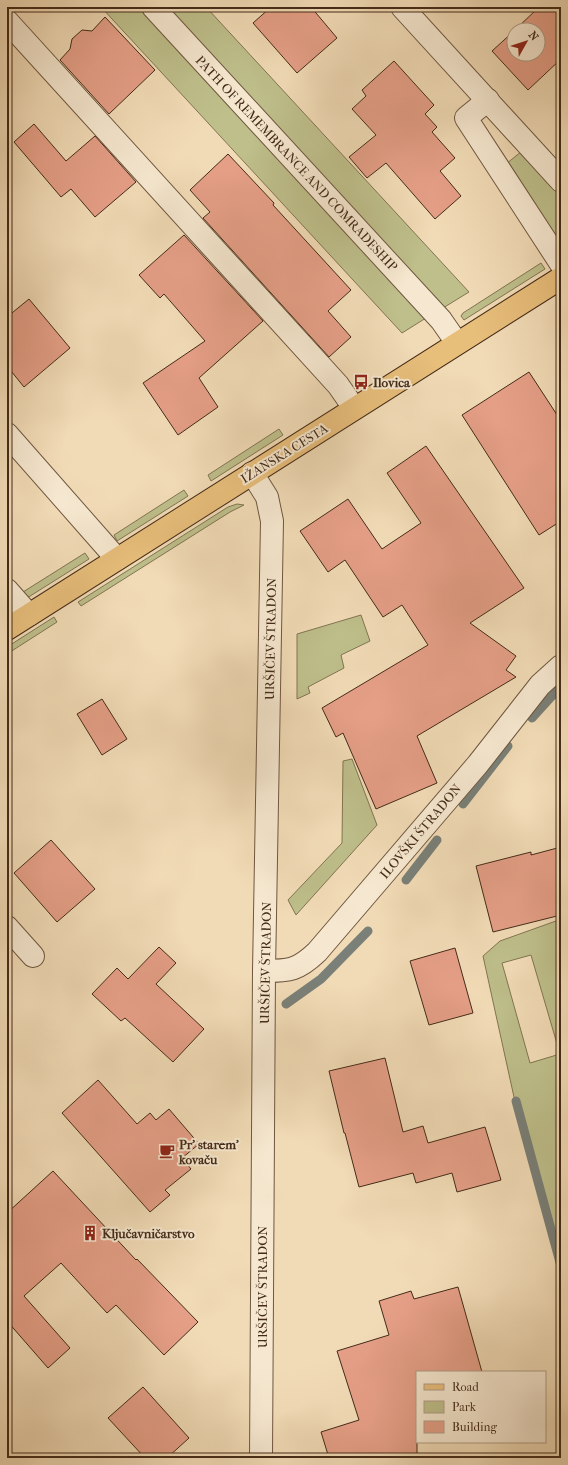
<svg xmlns="http://www.w3.org/2000/svg" width="568" height="1465" font-family="'IM FELL French Canon',serif">
<rect width="100%" height="100%" fill="#f1dbb6"/>
<filter id="stains"><feTurbulence type="fractalNoise" baseFrequency=".005" numOctaves="4"/><feColorMatrix values="0 0 0 0 .2 0 0 0 0 .09 0 0 0 0 .02 0 0 0 .5 -.17"/></filter>
<radialGradient id="worn" r=".72"><stop offset=".6" stop-color="#630" stop-opacity="0"/><stop offset="1" stop-color="#630" stop-opacity=".3"/></radialGradient>
<g fill="#bebf8b" stroke="#817552" fill-rule="evenodd">
<polygon points="101,7 139,7 426,318 402,333"/>
<polygon points="166,7 206,7 469,292 443,308"/>
<polygon points="522,151 561,193 561,233 555,237 506,164"/>
<polygon points="541,263 545,269 464,320 461,316 463,313"/>
<polygon points="279,429 283,435 211,481 208,475"/>
<polygon points="184,490 188,496 117,541 114,535"/>
<polygon points="237,504 244,505 230,512 81,606 78,602 228,507"/>
<polygon points="85,553 89,559 27,598 23,592"/>
<polygon points="361,615 370,641 341,655 344,668 308,687 310,693 297,699 297,634"/>
<polygon points="54,617 57,622 7,654 7,647"/>
<polygon points="352,759 377,825 296,915 288,900 342,843 343,761"/>
<path d="M 556,921 L 561,941 L 561,1273 L 521,1129 L 483,956 L 500,941 ZM 531,955 L 560,1054 L 530,1063 L 502,963 Z"/>
</g>
<g fill="none" stroke-linecap="round" stroke-linejoin="round">
<g stroke="#7a8078" stroke-width="9">
<polyline points="532,718 561,686"/>
<polyline points="463,804 508,746"/>
<polyline points="406,880 437,840"/>
<polyline points="286,1004 321,979 368,931"/>
<polyline points="516,1101 561,1266"/>
</g>
</g>
<g fill="#e59f87" stroke="#442b18">
<polygon points="271,7 311,7 337,38 297,73 253,23"/>
<polygon points="539,7 561,7 561,59 528,90 492,51 514,31 514,54 538,54 538,30 515,30"/>
<polygon points="105,17 155,70 109,114 60,60 70,49 72,39 82,30 92,31"/>
<polygon points="394,61 434,105 425,114 437,127 432,132 455,158 440,171 461,196 435,219 386,163 367,178 349,157 376,135 352,109 366,96 362,90"/>
<polygon points="34,124 66,161 95,136 136,182 95,217 71,189 61,197 14,142"/>
<polygon points="228,154 274,203 273,205 351,290 328,311 351,337 329,357 203,218 210,212 190,190"/>
<polygon points="184,235 263,321 199,378 218,407 178,435 143,383 205,341 164,294 160,298 139,275"/>
<polygon points="29,299 70,348 24,387 7,366 7,317"/>
<polygon points="529,372 561,421 561,521 539,535 462,415"/>
<polygon points="426,446 524,588 470,623 516,656 506,670 516,677 417,736 437,783 376,809 343,733 336,737 322,708 428,645 402,605 383,617 345,560 328,572 300,531 348,499 382,549 421,523 387,473"/>
<polygon points="102,699 127,739 102,755 77,714"/>
<polygon points="51,840 95,889 57,922 14,873"/>
<polygon points="561,847 561,915 493,932 476,866 531,852 531,855"/>
<polygon points="159,947 176,963 156,984 204,1029 173,1062 125,1018 121,1021 92,994 117,968 128,979"/>
<polygon points="455,948 473,1013 429,1025 410,961"/>
<polygon points="385,1058 403,1132 423,1126 428,1143 485,1127 501,1180 457,1192 452,1173 416,1183 413,1173 359,1187 345,1133 344,1133 329,1071"/>
<polygon points="98,1080 137,1124 150,1113 156,1120 169,1109 199,1144 182,1158 191,1169 165,1190 170,1195 150,1212 62,1113"/>
<polygon points="53,1171 136,1260 137,1259 198,1322 164,1355 116,1305 107,1313 61,1263 24,1296 70,1348 48,1368 7,1321 7,1213"/>
<polygon points="458,1287 482,1372 417,1372 417,1458 329,1458 321,1432 359,1420 337,1351 389,1335 379,1301 411,1291 414,1299"/>
<polygon points="143,1387 189,1438 167,1458 145,1458 108,1418"/>
</g>
<g fill="none" stroke-linecap="round" stroke-linejoin="round">
<g stroke="#6f5740" stroke-width="24">
<g id="minor">
<polyline points="153,7 441,320 457,343"/>
<polyline points="402,7 561,181"/>
<polyline points="7,21 338,385 354,408"/>
<polyline points="488,100 466,118 561,264"/>
<polyline points="7,434 117,559"/>
<polyline points="252,473 267,497 272,521 264,971 261,1458"/>
<polyline points="7,590 29,615"/>
<polyline points="7,927 33,956"/>
<path d="M 264,971 C 290,971 298,970 317,952 L 478,764 L 540,685 L 561,666"/>
</g>
</g>
<g stroke="#442b18" stroke-width="24">
<polyline id="major" points="7,629 561,278"/>
</g>
<use href="#minor" stroke="#f6e8d0" stroke-width="22"/>
<use href="#major" stroke="#e8be7b" stroke-width="22"/>
</g>
<defs>
<g id="bus-bare" transform="scale(1.2)"><path d="M-5-6H5V4H4V6H2V4H-2V6H-4V4H-5ZM-3.5-4V0h7V-4ZM-3.5 1.2v1.5H-2V1.2ZM2 1.2v1.5H3.5V1.2Z" fill="#8f2418" stroke="#f6e8d0" stroke-width="2.5" paint-order="stroke"/></g>
<g id="cafe-bare" transform="scale(1.2)"><path d="M-5.5-4.5H6V0H3Q3 3.5 0 3.5H-2.5Q-5.5 3.5-5.5 0ZM3-3.2v2h1.7v-2ZM-6 4.5H4V6H-6Z" fill="#8f2418" stroke="#f6e8d0" stroke-width="2.5" paint-order="stroke"/></g>
<g id="building-bare" transform="scale(1.2)"><path d="M-4-6H4V6H1V3H-1V6H-4ZM-2.5-4.3h1.7v1.8h-1.7ZM.8-4.3h1.7v1.8H.8ZM-2.5-1h1.7V.8h-1.7ZM.8-1h1.7V.8H.8Z" fill="#8f2418" stroke="#f6e8d0" stroke-width="2.5" paint-order="stroke"/></g>
</defs>
<g fill-rule="evenodd">
<use href="#bus-bare" x="361" y="382"/>
<use href="#cafe-bare" x="167" y="1151"/>
<use href="#building-bare" x="90" y="1233"/>
</g>
<g text-anchor="middle" stroke-width="4" stroke-linejoin="round" paint-order="stroke">
<g font-size="13" fill="#442b18" stroke="#f6e8d0">
<text transform="translate(297 163) rotate(47)" y="5">PATH OF REMEMBRANCE AND COMRADESHIP</text>
<text transform="translate(284 453) rotate(-32)" y="5">IŽANSKA CESTA</text>
<text transform="translate(270 639) rotate(-89)" y="5">URŠIČEV ŠTRADON</text>
<text transform="translate(420 831) rotate(-50)" y="5">ILOVŠKI ŠTRADON</text>
<text transform="translate(265 963) rotate(-89)" y="5">URŠIČEV ŠTRADON</text>
<text transform="translate(262 1287) rotate(-90)" y="5">URŠIČEV ŠTRADON</text>
</g>
<g font-size="13" font-weight="bold" fill="#442b18" stroke="#f6e8d0" text-anchor="start">
<text x="373" y="387">Ilovica</text>
<text x="179" y="1149">Pr' starem'<tspan x="179" dy="15">kovaču</tspan></text>
<text x="102" y="1238">Ključavničarstvo</text>
</g>
</g>
<rect width="568" height="1465" fill="none" stroke="#f1dbb6" stroke-width="24"/>
<rect x="8" y="8" width="552" height="1449" fill="none" stroke="#442b18" stroke-width="2"/>
<rect x="12" y="12" width="544" height="1441" fill="none" stroke="#442b18"/>
<rect x="416" y="1371" width="130" height="72" fill="#f6e8d0" stroke="#af9c86"/>
<rect x="424" y="1384" width="20" height="6" fill="#e8be7b" stroke="#af9c86"/>
<text x="452" y="1391" font-size="12" fill="#442b18">Road</text>
<rect x="424" y="1401" width="20" height="12" fill="#bebf8b" stroke="#af9c86"/>
<text x="452" y="1411" font-size="12" fill="#442b18">Park</text>
<rect x="424" y="1421" width="20" height="12" fill="#e59f87" stroke="#af9c86"/>
<text x="452" y="1431" font-size="12" fill="#442b18">Building</text>
<g transform="translate(526 42) rotate(51)"><circle r="19" fill="#f6e8d0" stroke="#af9c86"/>
<path d="M0-3L7 15L0 10L-7 15Z" fill="#8f2418"/>
<text y="-6" font-size="11" font-weight="bold" text-anchor="middle" fill="#442b18">N</text>
</g>
<rect width="100%" height="100%" filter="url(#stains)"/>
<rect width="100%" height="100%" fill="url(#worn)"/>
</svg>
